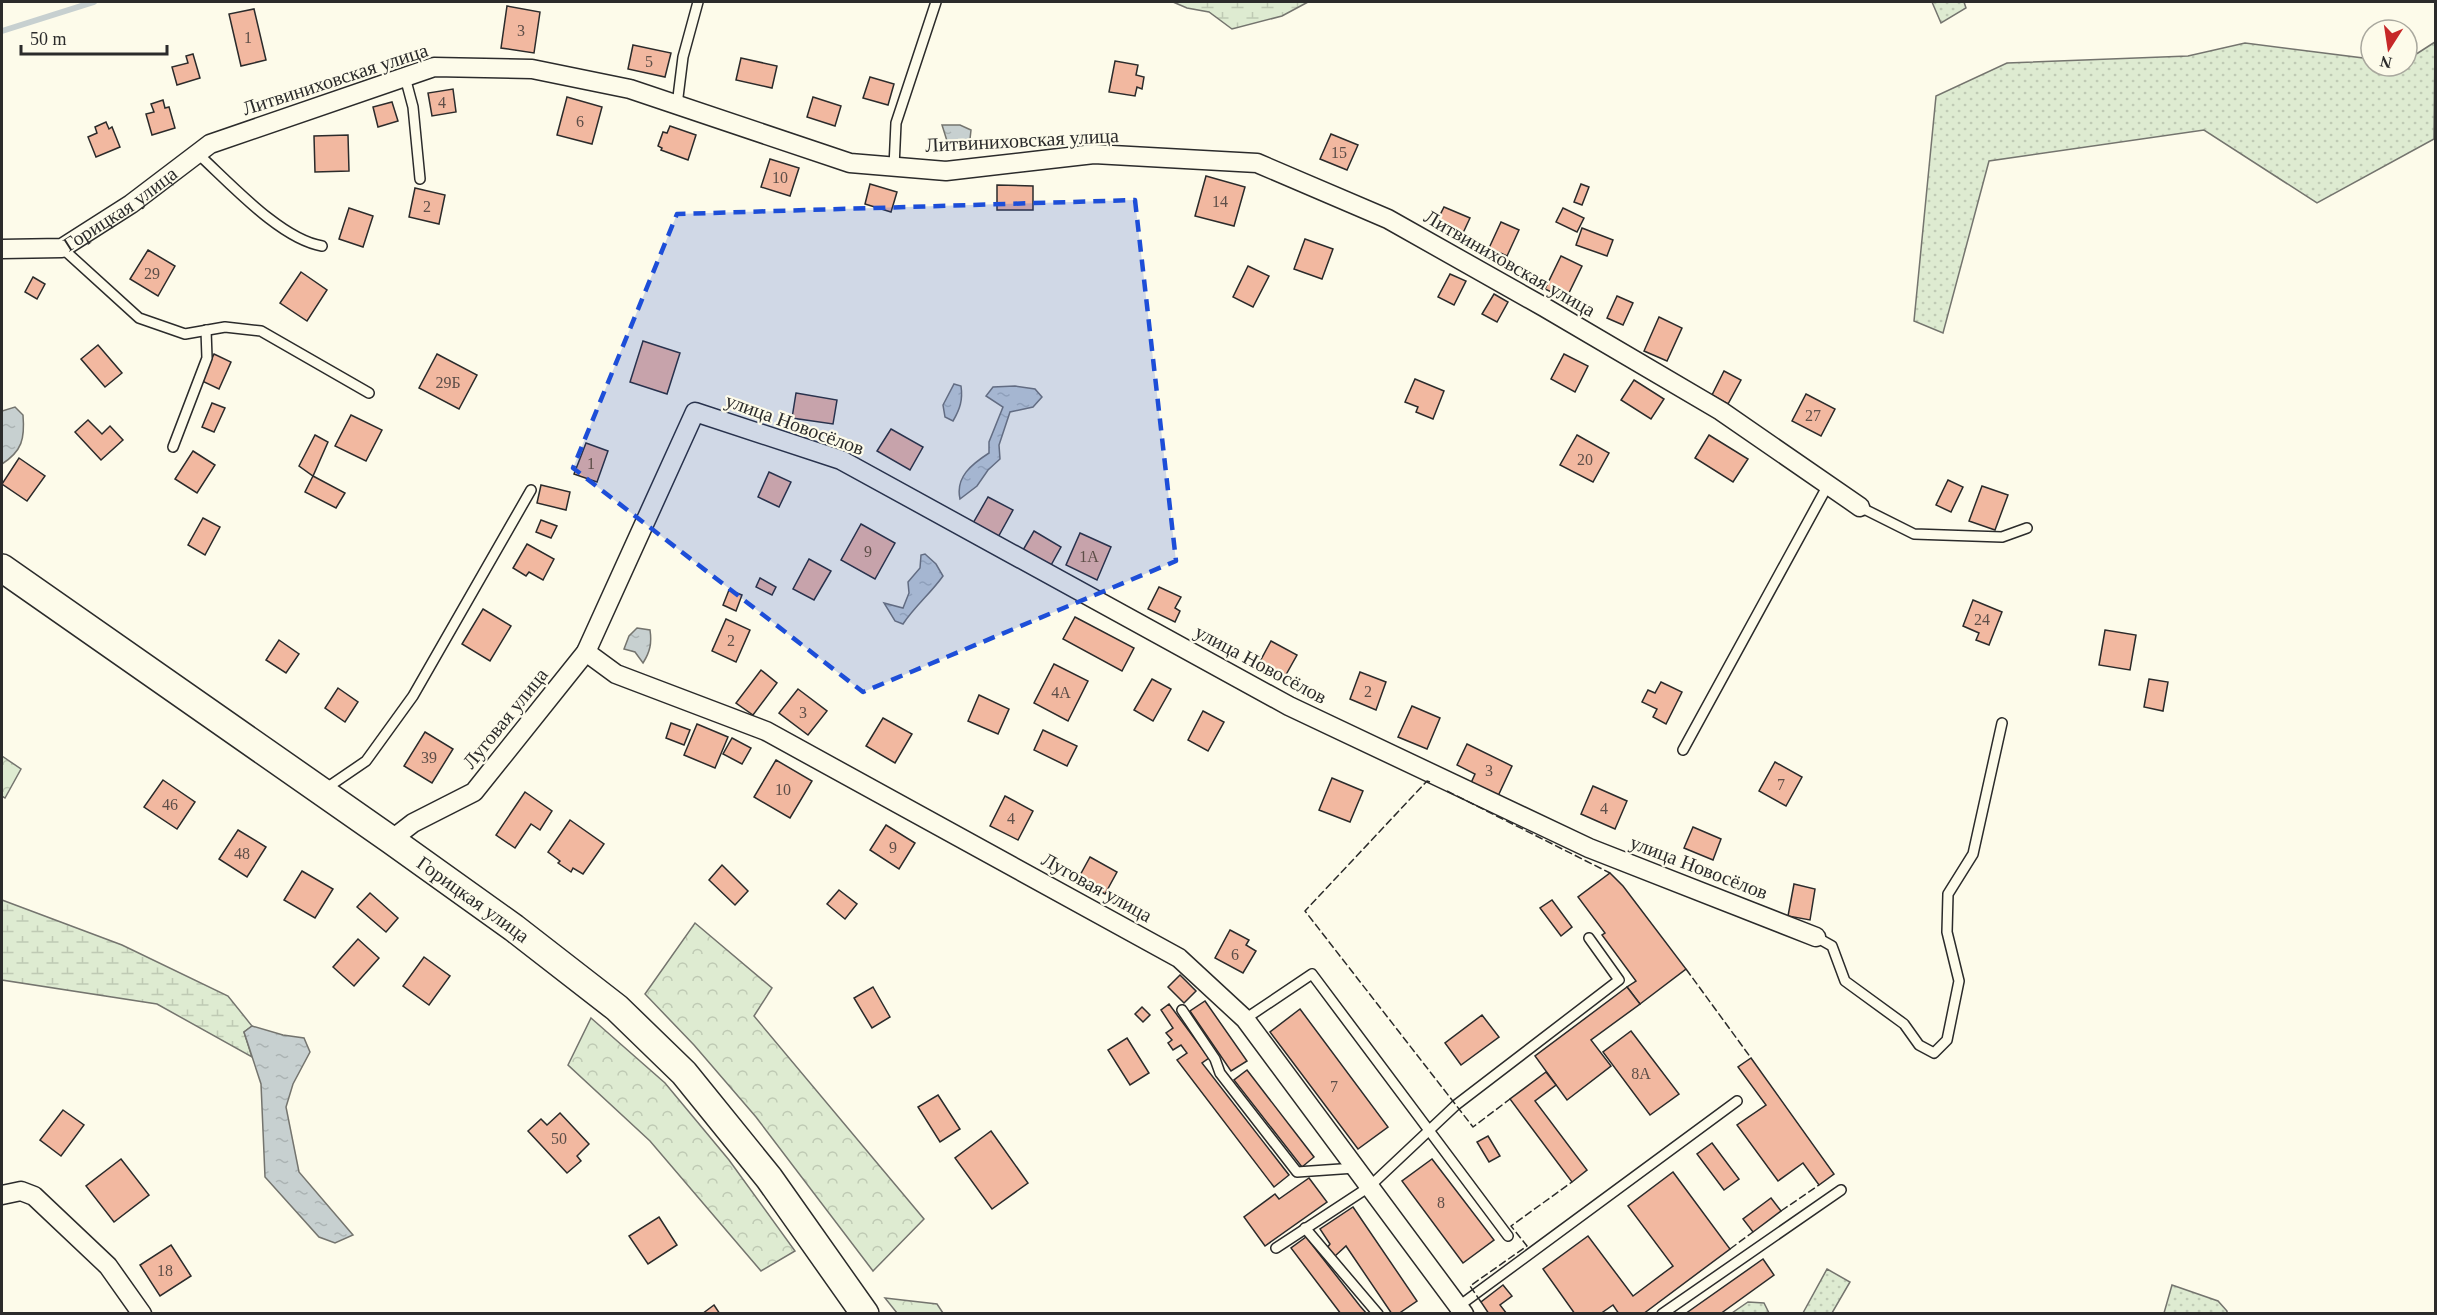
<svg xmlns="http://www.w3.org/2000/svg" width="2437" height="1315" font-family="Georgia,serif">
<defs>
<pattern id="grass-dots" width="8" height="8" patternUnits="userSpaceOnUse" patternTransform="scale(1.5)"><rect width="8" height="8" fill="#deebd1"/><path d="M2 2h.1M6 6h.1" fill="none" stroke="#bfcab4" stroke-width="1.8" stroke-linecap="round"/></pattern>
<pattern id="forest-crowns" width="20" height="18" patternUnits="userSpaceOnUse" patternTransform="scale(1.5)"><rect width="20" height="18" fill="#deebd1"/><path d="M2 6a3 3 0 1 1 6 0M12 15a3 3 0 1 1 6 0" fill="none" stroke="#bfcab4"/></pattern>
<pattern id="wetland-marsh" width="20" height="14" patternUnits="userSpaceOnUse" patternTransform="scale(1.5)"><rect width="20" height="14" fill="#deebd1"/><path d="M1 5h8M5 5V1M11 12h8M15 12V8" fill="none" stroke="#bfcab4"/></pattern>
<pattern id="water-ripples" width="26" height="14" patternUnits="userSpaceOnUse" patternTransform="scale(1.5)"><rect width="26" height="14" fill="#c7d0d0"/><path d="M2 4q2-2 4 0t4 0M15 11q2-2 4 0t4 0" fill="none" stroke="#abb3b3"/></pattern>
</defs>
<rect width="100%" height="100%" fill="#fdfbea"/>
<g fill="url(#grass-dots)" stroke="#74746e" stroke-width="1.5">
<polygon points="1932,2 1964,2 1966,8 1941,23"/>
<polygon points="2435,42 2434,139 2317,203 2204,130 1989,161 1943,333 1914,321 1936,96 2007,63 2188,56 2245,43 2371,59 2371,66 2407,66 2407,60"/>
<polygon points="1827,1269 1850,1282 1832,1313 1803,1313"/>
<polygon points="2172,1285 2218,1301 2227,1311 2227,1313 2164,1313"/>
<polygon points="1748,1302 1764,1303 1769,1313 1732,1313"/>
</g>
<g fill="url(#forest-crowns)" stroke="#74746e" stroke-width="1.5">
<polygon points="2,756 21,769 5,798 2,796"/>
<polygon points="695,923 772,988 754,1016 924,1219 873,1271 756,1117 694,1045 645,994"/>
<polygon points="591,1018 665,1083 729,1160 795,1251 761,1271 650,1141 568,1065"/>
<polygon points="885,1298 937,1304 943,1313 897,1313"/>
</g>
<g fill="url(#wetland-marsh)" stroke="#74746e" stroke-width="1.5">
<polygon points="1173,2 1308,2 1282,16 1232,29 1209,12 1187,8"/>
<polygon points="2,900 122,945 228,996 252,1026 244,1032 252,1057 157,1004 2,980"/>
</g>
<g fill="url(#water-ripples)" stroke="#74746e" stroke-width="1.5">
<polygon points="942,125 960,125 971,130 970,139 960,145 947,141"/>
<path d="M 954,384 L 961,386 C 963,400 960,409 953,421 L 945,417 L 943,405 Z"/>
<path d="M 1015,386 L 1035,389 L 1042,397 L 1033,407 L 1010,412 L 999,445 L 1000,459 L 988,470 L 977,486 L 960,499 C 955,477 972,464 989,453 L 989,442 L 1003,407 L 986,396 L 993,387 Z"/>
<path d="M 15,407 L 23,415 C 25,439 22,451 2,464 L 2,411 Z"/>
<path d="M 925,554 L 936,564 L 943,576 C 931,593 915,606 903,624 L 895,621 L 884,603 L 903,608 L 909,593 L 908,582 L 920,568 L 921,555 Z"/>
<path d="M 637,628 L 650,630 C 652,643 650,652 643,663 L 635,652 L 624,649 L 629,636 Z"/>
<polygon points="252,1026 283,1035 304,1038 310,1052 293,1084 286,1107 299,1172 353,1235 335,1243 319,1237 265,1177 261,1084 244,1032"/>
</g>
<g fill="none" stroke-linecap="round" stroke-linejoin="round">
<polyline stroke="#c7d0d0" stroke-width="6" points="2,31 94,2"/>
</g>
<g fill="#f2b8a0" stroke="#2b2b2b" stroke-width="1.5">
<polygon points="507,6 540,12 534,53 501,48"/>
<polygon points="254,9 266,60 241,66 229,14"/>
<polygon points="633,45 671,53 665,77 628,69"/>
<polygon points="193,54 200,78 177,85 172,67 188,63 186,56"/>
<polygon points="741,58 777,66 772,88 736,80"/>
<polygon points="1115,61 1138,65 1136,75 1144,77 1142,89 1137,87 1135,96 1109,92"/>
<polygon points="870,77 894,84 888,105 863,98"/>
<polygon points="453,89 456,112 432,116 428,93"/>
<polygon points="567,97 602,107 592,144 557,135"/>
<polygon points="813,97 841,106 835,126 807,117"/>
<polygon points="163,100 165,108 169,107 175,128 152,135 146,114 154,112 151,104"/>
<polygon points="392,102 398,121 378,127 373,107"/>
<polygon points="106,122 109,129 112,127 120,147 96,157 88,137 97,133 95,127"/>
<polygon points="670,126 696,135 688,160 661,150 662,148 658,146 663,132 667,133"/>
<polygon points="1331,134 1358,145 1347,170 1320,159"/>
<polygon points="348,135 349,171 315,172 314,136"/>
<polygon points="770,159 799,168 790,196 761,187"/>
<polygon points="1206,176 1245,187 1234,226 1195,216"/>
<polygon points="870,184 897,192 891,212 865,204"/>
<polygon points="1581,184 1589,187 1582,205 1574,202"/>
<polygon points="997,185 1033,186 1033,210 997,210"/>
<polygon points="415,188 445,195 439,224 409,217"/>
<polygon points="1444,207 1470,218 1463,233 1437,221"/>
<polygon points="349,208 373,216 363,247 339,239"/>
<polygon points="1563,208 1584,218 1577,232 1556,222"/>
<polygon points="1501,222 1519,230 1507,256 1489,248"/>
<polygon points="1582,228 1613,240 1607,256 1576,245"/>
<polygon points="1305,239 1333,249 1322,279 1294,269"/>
<polygon points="148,250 175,266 158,296 130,279"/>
<polygon points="1561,256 1582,266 1566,299 1545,289"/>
<polygon points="1248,266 1269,276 1253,307 1233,297"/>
<polygon points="301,272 327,290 307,321 280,303"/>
<polygon points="1450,274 1466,281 1454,305 1438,297"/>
<polygon points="33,277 45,284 37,299 25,292"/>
<polygon points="1494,294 1508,302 1497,322 1482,314"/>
<polygon points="1617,296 1633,303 1623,325 1607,318"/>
<polygon points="1659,317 1682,328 1667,361 1644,351"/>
<polygon points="643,341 680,353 667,394 630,382"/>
<polygon points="98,345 122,373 105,387 81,359"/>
<polygon points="214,354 231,362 219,389 202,381"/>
<polygon points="437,354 477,375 459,409 419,388"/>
<polygon points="1564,354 1588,366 1575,392 1551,379"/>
<polygon points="1724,371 1741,380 1728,404 1712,395"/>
<polygon points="1415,379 1444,391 1433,419 1416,412 1418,407 1405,402"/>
<polygon points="1634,380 1664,399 1651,419 1621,400"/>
<polygon points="796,393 837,400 833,424 792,418"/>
<polygon points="1806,394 1835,409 1821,436 1792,421"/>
<polygon points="212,403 225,408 214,432 202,427"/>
<polygon points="351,415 382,430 366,461 335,446"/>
<polygon points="88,420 102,434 110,426 123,440 101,460 75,432"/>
<polygon points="891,429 923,447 910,470 877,451"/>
<polygon points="315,435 328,442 313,476 299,466"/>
<polygon points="1577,435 1609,453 1593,482 1560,465"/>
<polygon points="1709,435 1748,459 1733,482 1695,458"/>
<polygon points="586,443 608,451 597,482 574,474"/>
<polygon points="193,451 215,465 197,493 175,479"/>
<polygon points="19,458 45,476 27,501 2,484"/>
<polygon points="769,472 791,482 779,507 758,497"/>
<polygon points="313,476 345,493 336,508 305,492"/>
<polygon points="1948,480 1963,487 1951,512 1936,505"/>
<polygon points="541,485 570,492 566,510 537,503"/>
<polygon points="1982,486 2008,495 1995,530 1969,521"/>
<polygon points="988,497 1013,510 997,539 972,525"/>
<polygon points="203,518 220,527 205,555 188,545"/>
<polygon points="541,520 557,526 551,538 536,532"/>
<polygon points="861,524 895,543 875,579 841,560"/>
<polygon points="1034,531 1061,547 1050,567 1023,550"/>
<polygon points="1080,533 1111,547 1097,580 1066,565"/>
<polygon points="527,544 554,559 543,580 529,572 526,576 513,568"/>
<polygon points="809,559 831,571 814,600 793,589"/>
<polygon points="760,578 776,587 772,595 756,587"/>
<polygon points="1159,587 1181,597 1175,608 1180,611 1175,622 1148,609"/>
<polygon points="729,590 742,595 736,611 723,605"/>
<polygon points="1973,600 2002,612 1989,645 1976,640 1979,633 1963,626"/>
<polygon points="483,609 511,626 490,661 462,644"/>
<polygon points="1075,617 1134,648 1122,671 1063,639"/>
<polygon points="726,619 750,630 736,662 712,651"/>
<polygon points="2105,630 2136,635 2130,670 2099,665"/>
<polygon points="279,640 299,654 286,673 266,660"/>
<polygon points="1271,641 1297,655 1283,680 1257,667"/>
<polygon points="1054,664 1088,681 1068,721 1034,703"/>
<polygon points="761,670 777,683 753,715 736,703"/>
<polygon points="1360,672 1386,682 1376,710 1350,699"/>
<polygon points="1152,679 1171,689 1153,721 1134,710"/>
<polygon points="2149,679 2168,682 2163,711 2144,707"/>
<polygon points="1661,682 1682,692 1666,724 1653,717 1657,709 1642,702 1648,690 1655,693"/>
<polygon points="338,688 358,702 345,722 325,708"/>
<polygon points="798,689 827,711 808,735 779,713"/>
<polygon points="979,695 1009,709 998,734 968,721"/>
<polygon points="1412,706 1440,718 1427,749 1398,737"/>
<polygon points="1203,711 1224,722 1208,751 1188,740"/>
<polygon points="883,718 912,734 895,763 866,746"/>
<polygon points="671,723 690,730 684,745 666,738"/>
<polygon points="697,724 728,737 715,768 684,755"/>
<polygon points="1043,730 1077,746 1067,766 1034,750"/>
<polygon points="425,732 453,749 432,783 404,766"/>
<polygon points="732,738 751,748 742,764 723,754"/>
<polygon points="1467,744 1512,766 1498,796 1471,783 1475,774 1457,765"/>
<polygon points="776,760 812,781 790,818 754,797"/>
<polygon points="1775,762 1802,777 1786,806 1759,791"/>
<polygon points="1332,778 1363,791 1350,822 1319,810"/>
<polygon points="163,780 195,802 177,829 144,807"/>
<polygon points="1593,786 1627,801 1615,829 1581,814"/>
<polygon points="525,792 552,811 540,830 531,824 515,848 496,835"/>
<polygon points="1005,796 1033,811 1018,840 990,826"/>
<polygon points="570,820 604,844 583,874 573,868 571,872 558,863 560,861 548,852"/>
<polygon points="886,825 915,843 899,869 870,850"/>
<polygon points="1693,827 1721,839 1713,860 1684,848"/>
<polygon points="238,830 266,847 247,877 219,859"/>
<polygon points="1090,857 1117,872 1105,894 1078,879"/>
<polygon points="722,865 748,891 735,905 709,880"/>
<polygon points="302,871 333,889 315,918 284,900"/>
<polygon points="1610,873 1623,886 1686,969 1640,1004 1627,987 1636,981 1602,935 1605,933 1578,897"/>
<polygon points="1794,884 1815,889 1810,920 1788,916"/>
<polygon points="839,890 857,904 845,919 827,904"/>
<polygon points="370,893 398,918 386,932 357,907"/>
<polygon points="1552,900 1572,927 1561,936 1540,908"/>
<polygon points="1230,930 1249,940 1246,945 1256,951 1243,973 1215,958"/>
<polygon points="358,939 379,958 354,986 333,967"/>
<polygon points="424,957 450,976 429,1005 403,986"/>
<polygon points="1180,975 1196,991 1184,1003 1168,987"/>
<polygon points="873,987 890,1017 872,1028 854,998"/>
<polygon points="1627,987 1640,1004 1591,1040 1611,1066 1567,1100 1535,1056"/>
<polygon points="1205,1001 1247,1061 1231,1071 1190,1011"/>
<polygon points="1169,1004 1209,1058 1202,1063 1289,1175 1274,1187 1177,1060 1187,1053 1181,1045 1173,1050 1168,1043 1172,1040 1166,1033 1173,1028 1161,1010"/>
<polygon points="1142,1007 1150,1015 1143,1022 1135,1014"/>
<polygon points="1300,1009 1388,1127 1358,1149 1270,1032"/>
<polygon points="1482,1015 1499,1037 1461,1065 1445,1043"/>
<polygon points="1631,1031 1679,1094 1650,1115 1603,1052"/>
<polygon points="1127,1038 1149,1073 1130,1085 1108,1050"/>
<polygon points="1751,1058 1834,1174 1819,1185 1803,1163 1778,1181 1737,1125 1766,1105 1738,1067"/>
<polygon points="1247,1070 1314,1157 1302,1167 1234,1080"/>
<polygon points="1546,1072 1556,1085 1535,1101 1587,1170 1572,1182 1510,1099"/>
<polygon points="938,1095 960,1129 940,1142 918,1107"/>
<polygon points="63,1110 84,1125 61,1156 40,1140"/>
<polygon points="560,1113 589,1144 577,1156 581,1161 567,1173 528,1131 541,1119 547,1125"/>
<polygon points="991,1131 1028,1183 992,1209 955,1158"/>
<polygon points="1488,1136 1500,1156 1489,1162 1477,1142"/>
<polygon points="1712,1143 1739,1179 1724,1190 1697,1154"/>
<polygon points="121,1159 149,1195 114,1222 86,1186"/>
<polygon points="1432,1159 1494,1240 1463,1263 1402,1181"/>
<polygon points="1673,1172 1730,1249 1643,1314 1619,1314 1613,1305 1600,1314 1575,1314 1543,1269 1588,1236 1633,1296 1673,1266 1628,1206"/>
<polygon points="1309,1178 1327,1202 1265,1246 1244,1217 1275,1194 1279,1199"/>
<polygon points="1771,1198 1781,1211 1753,1232 1743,1219"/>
<polygon points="1353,1207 1417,1301 1398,1314 1392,1314 1346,1246 1335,1256 1327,1248 1330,1244 1320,1229"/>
<polygon points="659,1217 677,1245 648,1264 629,1236"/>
<polygon points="1306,1237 1360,1306 1367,1314 1341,1314 1291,1248"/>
<polygon points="171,1245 191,1276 160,1296 140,1265"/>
<polygon points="1763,1259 1774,1275 1720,1314 1685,1314"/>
<polygon points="1503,1285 1512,1296 1500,1305 1507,1314 1489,1314 1481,1302"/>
<polygon points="714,1305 720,1314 702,1314"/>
</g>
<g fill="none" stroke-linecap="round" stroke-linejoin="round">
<g stroke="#2b2b2b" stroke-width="12">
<g id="service">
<polyline points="405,77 413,107 420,179"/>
<polyline points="677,105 683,57 698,2"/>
<path d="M 197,153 C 229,182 280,239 322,246"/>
<polyline points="894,167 896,123 936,2"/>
<polyline points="62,248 139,318 185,334 225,327 261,331 369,393"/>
<polyline points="173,447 207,358 206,330"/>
<polyline points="1860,507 1914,534 2002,537 2027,528"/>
<polyline points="1683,750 1828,485"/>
<polyline points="325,789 366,761 413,696 531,490"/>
<polyline points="1816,937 1832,946 1845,981 1904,1024 1919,1045 1934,1053 1947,1040 1959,981 1947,932 1948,894 1973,854 2002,723"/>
<polyline points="1182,1010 1215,1059 1220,1073 1297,1172 1355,1168"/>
<polyline points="1245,1019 1312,974 1508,1236"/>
<polyline points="1305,1228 1378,1314"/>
<polyline points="1276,1248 1369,1187 1456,1105 1619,980 1589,938"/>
<polyline points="1459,1306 1737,1101"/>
<polyline points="1662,1314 1841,1190"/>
</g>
</g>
<g stroke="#2b2b2b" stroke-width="21">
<g id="minor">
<path id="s1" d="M 2,249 L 62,248 L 131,204 L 210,144 L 434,67 L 532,69 L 630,89 L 850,163 L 946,171 L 1094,154 L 1257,163 L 1388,219 L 1544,307 L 1721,411 L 1860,507"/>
<polyline points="586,652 616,674 766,731 1179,958 1245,1019 1464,1314"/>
<polyline points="391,840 413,823 474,792 586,652 695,412 841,460 1289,706 1589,848 1816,937"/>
<polyline points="2,1195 21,1191 34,1196 108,1266 142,1314"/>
</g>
</g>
<g stroke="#2b2b2b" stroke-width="30">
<g id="primary">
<path id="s2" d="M 2,568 L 391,840 L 514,928 L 617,1008 L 684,1073 L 769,1178 L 865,1314"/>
</g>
</g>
<use href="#service" stroke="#fdfbea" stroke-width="9"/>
<use href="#minor" stroke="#fdfbea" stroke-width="18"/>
<use href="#primary" stroke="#fdfbea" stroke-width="27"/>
<g stroke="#2b2b2b" stroke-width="1.5" stroke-dasharray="8 3" stroke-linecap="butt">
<polyline points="1430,782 1427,781 1305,911 1473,1127 1510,1099"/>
<polyline points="1447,791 1610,873"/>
<polyline points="1686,969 1751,1058"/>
<polyline points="1781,1211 1819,1185"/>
<polyline points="1730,1249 1753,1232"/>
<polyline points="1481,1302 1470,1286 1527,1246 1511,1226 1572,1182"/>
</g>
</g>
<path fill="#1d4ed8" fill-opacity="0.2" stroke="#1d4ed8" stroke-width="4.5" stroke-dasharray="12 8" stroke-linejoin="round" d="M 1135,200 L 1176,561 L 863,692 L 573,468 L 677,214 Z"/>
<g text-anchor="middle" stroke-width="4.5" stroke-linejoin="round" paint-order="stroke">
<g font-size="16" fill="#5d4e48">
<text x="521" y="36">3</text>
<text x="248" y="43">1</text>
<text x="649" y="67">5</text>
<text x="442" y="108">4</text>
<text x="580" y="127">6</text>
<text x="1339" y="158">15</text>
<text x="780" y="183">10</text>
<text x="1220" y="207">14</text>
<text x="427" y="212">2</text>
<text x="152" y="279">29</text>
<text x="448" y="388">29Б</text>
<text x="1813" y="421">27</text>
<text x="1585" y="465">20</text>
<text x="591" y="469">1</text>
<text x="868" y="557">9</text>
<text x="1089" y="562">1А</text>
<text x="1982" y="625">24</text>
<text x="731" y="646">2</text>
<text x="1368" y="697">2</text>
<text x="1061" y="698">4А</text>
<text x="803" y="718">3</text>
<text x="429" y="763">39</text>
<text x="1489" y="776">3</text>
<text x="1781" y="790">7</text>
<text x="783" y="795">10</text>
<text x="170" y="810">46</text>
<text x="1604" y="814">4</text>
<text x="1011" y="824">4</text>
<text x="893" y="853">9</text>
<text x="242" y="859">48</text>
<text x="1235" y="960">6</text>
<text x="1641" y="1079">8А</text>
<text x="1334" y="1092">7</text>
<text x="559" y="1144">50</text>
<text x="1441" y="1208">8</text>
<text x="165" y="1276">18</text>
</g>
<g font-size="20" fill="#2b2b2b" stroke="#fdfbea">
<text transform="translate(335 79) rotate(-18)" y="7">Литвиниховская улица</text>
<text transform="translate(1022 140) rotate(-3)" y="7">Литвиниховская улица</text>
<text dy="7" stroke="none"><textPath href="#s1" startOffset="130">Горицкая улица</textPath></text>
<text transform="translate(1510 263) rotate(30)" y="7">Литвиниховская улица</text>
<text transform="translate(795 424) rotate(20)" y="7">улица Новосёлов</text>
<text transform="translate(1261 664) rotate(28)" y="7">улица Новосёлов</text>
<text transform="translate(505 718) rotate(-51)" y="7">Луговая улица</text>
<text transform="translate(1699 867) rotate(21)" y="7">улица Новосёлов</text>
<text transform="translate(1097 887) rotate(29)" y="7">Луговая улица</text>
<text dy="7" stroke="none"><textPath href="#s2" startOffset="576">Горицкая улица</textPath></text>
</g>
</g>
<rect width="2437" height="1315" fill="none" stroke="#2b2b2b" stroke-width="6"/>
<g transform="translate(2389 48) rotate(192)"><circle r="28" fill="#fdfbea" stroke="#a9a89e" stroke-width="1.5"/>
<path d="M0-4.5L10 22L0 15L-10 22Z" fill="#c62828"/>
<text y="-9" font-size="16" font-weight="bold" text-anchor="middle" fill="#2b2b2b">N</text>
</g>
<path d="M21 45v9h146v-9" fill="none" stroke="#2b2b2b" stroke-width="3"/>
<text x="30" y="45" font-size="18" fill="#2b2b2b" stroke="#fdfbea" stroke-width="4.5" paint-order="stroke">50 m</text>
</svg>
